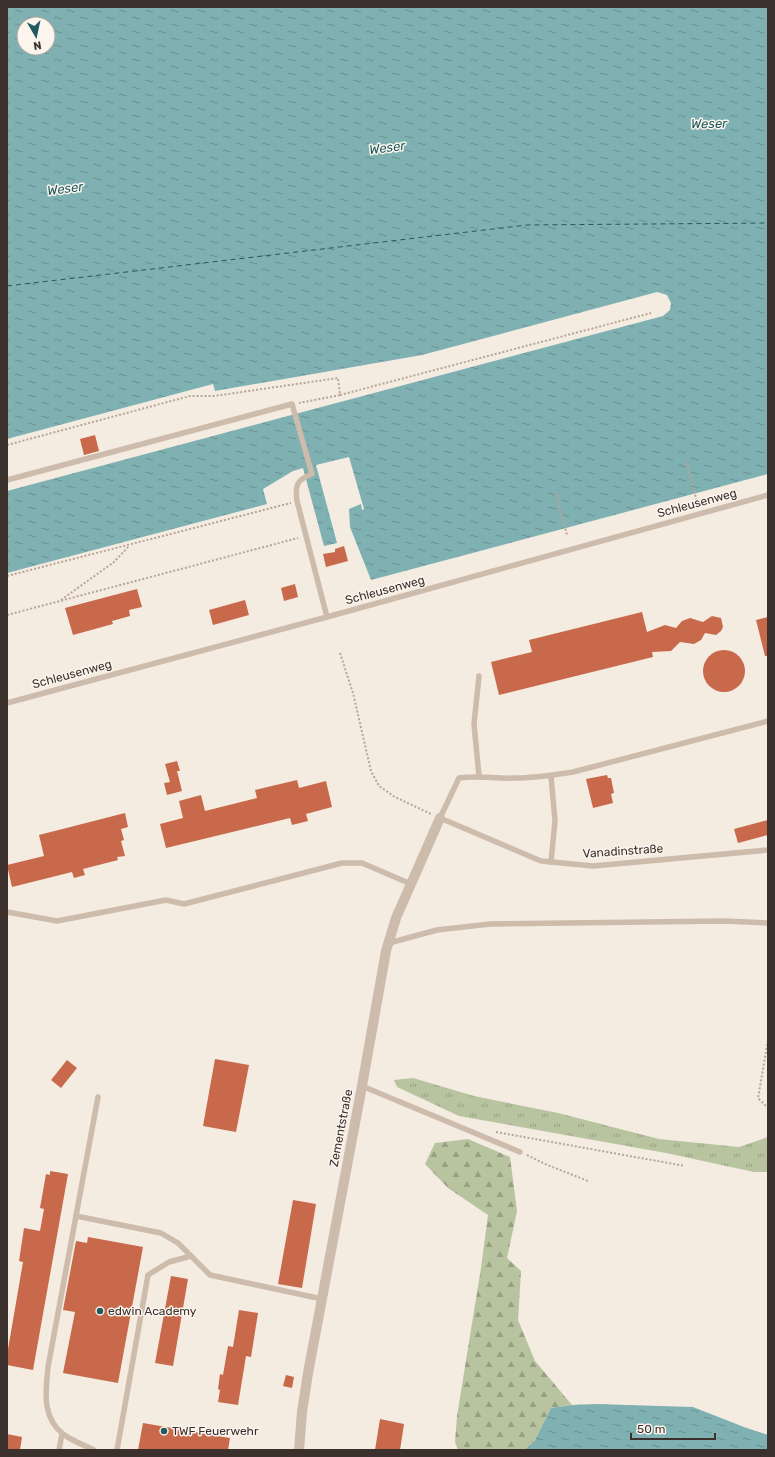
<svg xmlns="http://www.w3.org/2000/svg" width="775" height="1457" font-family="Rubik,sans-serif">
<defs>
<pattern id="grass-tufts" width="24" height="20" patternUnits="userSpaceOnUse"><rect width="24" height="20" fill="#b8c4a0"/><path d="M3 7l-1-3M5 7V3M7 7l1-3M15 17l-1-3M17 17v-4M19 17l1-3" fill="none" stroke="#97a083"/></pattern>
<pattern id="forest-firs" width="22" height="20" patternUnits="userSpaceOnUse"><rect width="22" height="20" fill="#b8c4a0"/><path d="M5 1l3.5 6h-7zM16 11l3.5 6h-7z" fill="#97a083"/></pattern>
<pattern id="water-ripples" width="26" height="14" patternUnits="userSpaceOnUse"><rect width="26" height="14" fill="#7fb0b2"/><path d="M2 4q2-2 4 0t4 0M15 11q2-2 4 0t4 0" fill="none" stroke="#699091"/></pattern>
</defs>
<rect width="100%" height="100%" fill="#f4ebe1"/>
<polygon fill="url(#grass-tufts)" points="413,1078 474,1096 558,1113 659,1139 739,1147 768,1137 768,1172 754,1172 666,1153 459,1116 397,1087 394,1080"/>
<polygon fill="url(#forest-firs)" points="468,1139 510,1157 517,1211 507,1258 521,1271 518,1320 535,1361 572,1405 551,1408 534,1442 524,1450 458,1450 455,1442 457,1416 481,1268 488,1215 448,1188 425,1164 435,1143"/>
<g fill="url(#water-ripples)" fill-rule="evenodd">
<path d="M 7,7 L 768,7 L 768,474 L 371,580 L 350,527 L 349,509 L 361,504 L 362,510 L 364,509 L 349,457 L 316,465 L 337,543 L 324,546 L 303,468 L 293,471 L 263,489 L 267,504 L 7,573 L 7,491 L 663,316 L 670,310 L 671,303 L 667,295 L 657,292 L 422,355 L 215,391 L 213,384 L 7,439 ZM 24,24 L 48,24 L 48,48 L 24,48 Z"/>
<polygon points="596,1404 693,1407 744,1427 768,1435 768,1450 524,1450 534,1442 551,1408 572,1405"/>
</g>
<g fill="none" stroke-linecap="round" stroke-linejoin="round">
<polyline stroke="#1f5a5e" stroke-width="1" stroke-dasharray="5 4" stroke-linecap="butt" points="7,286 527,225 768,223"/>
</g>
<g fill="#c8694b">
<polygon points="95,435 99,451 84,455 80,439"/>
<polygon points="344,546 348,561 326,567 323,554 335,552 335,549"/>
<polygon points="295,584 298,597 284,601 281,588"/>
<polygon points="137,589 142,607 129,610 130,616 112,621 113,624 73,635 65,608"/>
<polygon points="245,600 249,615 213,625 209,610"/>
<polygon points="642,612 647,632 665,625 676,628 682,621 690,618 703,622 712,616 721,618 723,627 721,631 716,635 705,633 701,640 694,644 680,642 671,651 652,652 653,657 499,695 491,662 532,652 529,640"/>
<polygon points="768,617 768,656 765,656 756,620"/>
<circle cx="724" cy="671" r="21"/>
<polygon points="177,761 180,771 177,771 182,791 167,795 164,783 170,782 165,764"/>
<polygon points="607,775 608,778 611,778 614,793 611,794 613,803 593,808 586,779"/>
<polygon points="297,780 299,788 326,781 332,807 306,814 308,821 292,825 290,818 166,848 160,824 183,818 179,801 201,795 205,811 257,798 255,790"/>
<polygon points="125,813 128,827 121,829 124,840 121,841 125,856 117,857 118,860 83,869 85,875 74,878 72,872 12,887 7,865 44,856 39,835"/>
<polygon points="768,820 768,835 738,843 734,829"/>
<polygon points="215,1059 249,1065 236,1132 203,1126"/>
<polygon points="67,1060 77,1068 61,1088 51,1080"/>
<polygon points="50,1171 68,1174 33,1370 7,1365 7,1355 23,1262 19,1261 24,1228 40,1231 44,1209 40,1208 46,1174 50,1175"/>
<polygon points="293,1200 316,1204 302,1288 278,1284"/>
<polygon points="88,1237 143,1247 118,1383 63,1373 75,1312 63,1310 76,1241 87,1243"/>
<polygon points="171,1276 188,1279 173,1366 155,1363"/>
<polygon points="239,1310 258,1313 251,1357 246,1356 238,1405 218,1402 220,1390 218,1389 220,1374 223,1375 228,1346 233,1347"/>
<polygon points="286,1375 294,1377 292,1388 283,1386"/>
<polygon points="380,1419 404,1424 400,1450 375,1450"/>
<polygon points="143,1423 230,1438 228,1450 138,1450"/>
<polygon points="7,1434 22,1437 20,1450 7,1450"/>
</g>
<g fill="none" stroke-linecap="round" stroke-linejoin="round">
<g stroke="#b9a596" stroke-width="2" stroke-dasharray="2 2" stroke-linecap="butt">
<polyline points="340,395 651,313"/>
<polyline points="7,445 190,396 214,396 338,378 340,395 299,403"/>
<polyline points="686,460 698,506"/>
<polyline points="556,494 567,535"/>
<polyline points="7,576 291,503"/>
<polyline points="61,600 114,562 129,546"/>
<polyline points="7,615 298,538"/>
<polyline points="340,653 353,693 371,771 379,786 395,797 431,814"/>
<polyline points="768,1040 758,1098 768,1108"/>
<polyline points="496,1132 685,1166"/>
<polyline points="527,1155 545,1164 588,1181"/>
</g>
<g stroke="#cdbbac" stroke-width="5.5">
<path d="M 7,480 L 292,404 L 312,474 C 296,480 295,486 297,501 L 327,617"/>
<polyline points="7,703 327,617 768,495"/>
<path d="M 768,721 L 573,772 C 553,775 534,778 515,778 C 495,779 479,775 459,778 L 440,818 L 541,861 L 593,866 L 768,850"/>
<polyline points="479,776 474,724 479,676"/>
<polyline points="551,862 555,821 551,776"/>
<polyline points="7,912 57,921 166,900 184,904 342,863 362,863 411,884"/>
<polyline points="389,943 437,930 490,924 724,921 768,923"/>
<polyline points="362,1086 520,1152"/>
<polyline points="76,1216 161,1233 178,1243 210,1275 322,1299"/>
<polyline points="59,1450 62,1434"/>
<path d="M 94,1450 C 84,1445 72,1441 63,1434 C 41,1417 46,1390 48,1367 L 98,1097"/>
<polyline points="117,1450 148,1275 169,1262 191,1256"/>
</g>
<polyline stroke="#cdbbac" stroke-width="10" points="299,1450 302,1412 308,1373 362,1086 386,951 396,918 440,818"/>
</g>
<g fill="#1f5a5e" stroke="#fbf5ee" stroke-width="1.5">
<circle cx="100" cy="1311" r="4"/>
<circle cx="164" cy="1431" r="4"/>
</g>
<g text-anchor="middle" stroke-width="3" stroke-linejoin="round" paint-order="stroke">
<g font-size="12" fill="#3b302b" stroke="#fbf5ee">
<text transform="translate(697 503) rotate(-15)" y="4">Schleusenweg</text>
<text transform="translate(385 590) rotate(-15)" y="4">Schleusenweg</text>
<text transform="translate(72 674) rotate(-15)" y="4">Schleusenweg</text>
<text transform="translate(623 851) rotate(-4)" y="4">Vanadinstraße</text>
<text transform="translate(341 1128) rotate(-79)" y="4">Zementstraße</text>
</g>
<g font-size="12" fill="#3b302b" stroke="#fbf5ee" text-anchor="start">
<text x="108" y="1315">edwin Academy</text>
<text x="172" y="1435">TWF Feuerwehr</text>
</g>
<g font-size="13" font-style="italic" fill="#1f5a5e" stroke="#fbf5ee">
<text transform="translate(709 123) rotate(-1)" y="5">Weser</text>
<text transform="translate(387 147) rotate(-7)" y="5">Weser</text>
<text transform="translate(65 188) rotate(-7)" y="5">Weser</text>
</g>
</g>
<rect width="775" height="1457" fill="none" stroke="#3b302b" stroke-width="16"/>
<g transform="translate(36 36) rotate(171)"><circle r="19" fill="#fbf5ee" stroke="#aea6a0"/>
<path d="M0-3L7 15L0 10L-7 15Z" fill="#1f5a5e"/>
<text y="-6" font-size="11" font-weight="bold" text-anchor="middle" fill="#3b302b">N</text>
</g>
<path d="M631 1433v6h84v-6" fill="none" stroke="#3b302b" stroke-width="2"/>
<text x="637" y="1433" font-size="12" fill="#3b302b" stroke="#fbf5ee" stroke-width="3" paint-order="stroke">50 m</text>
</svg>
